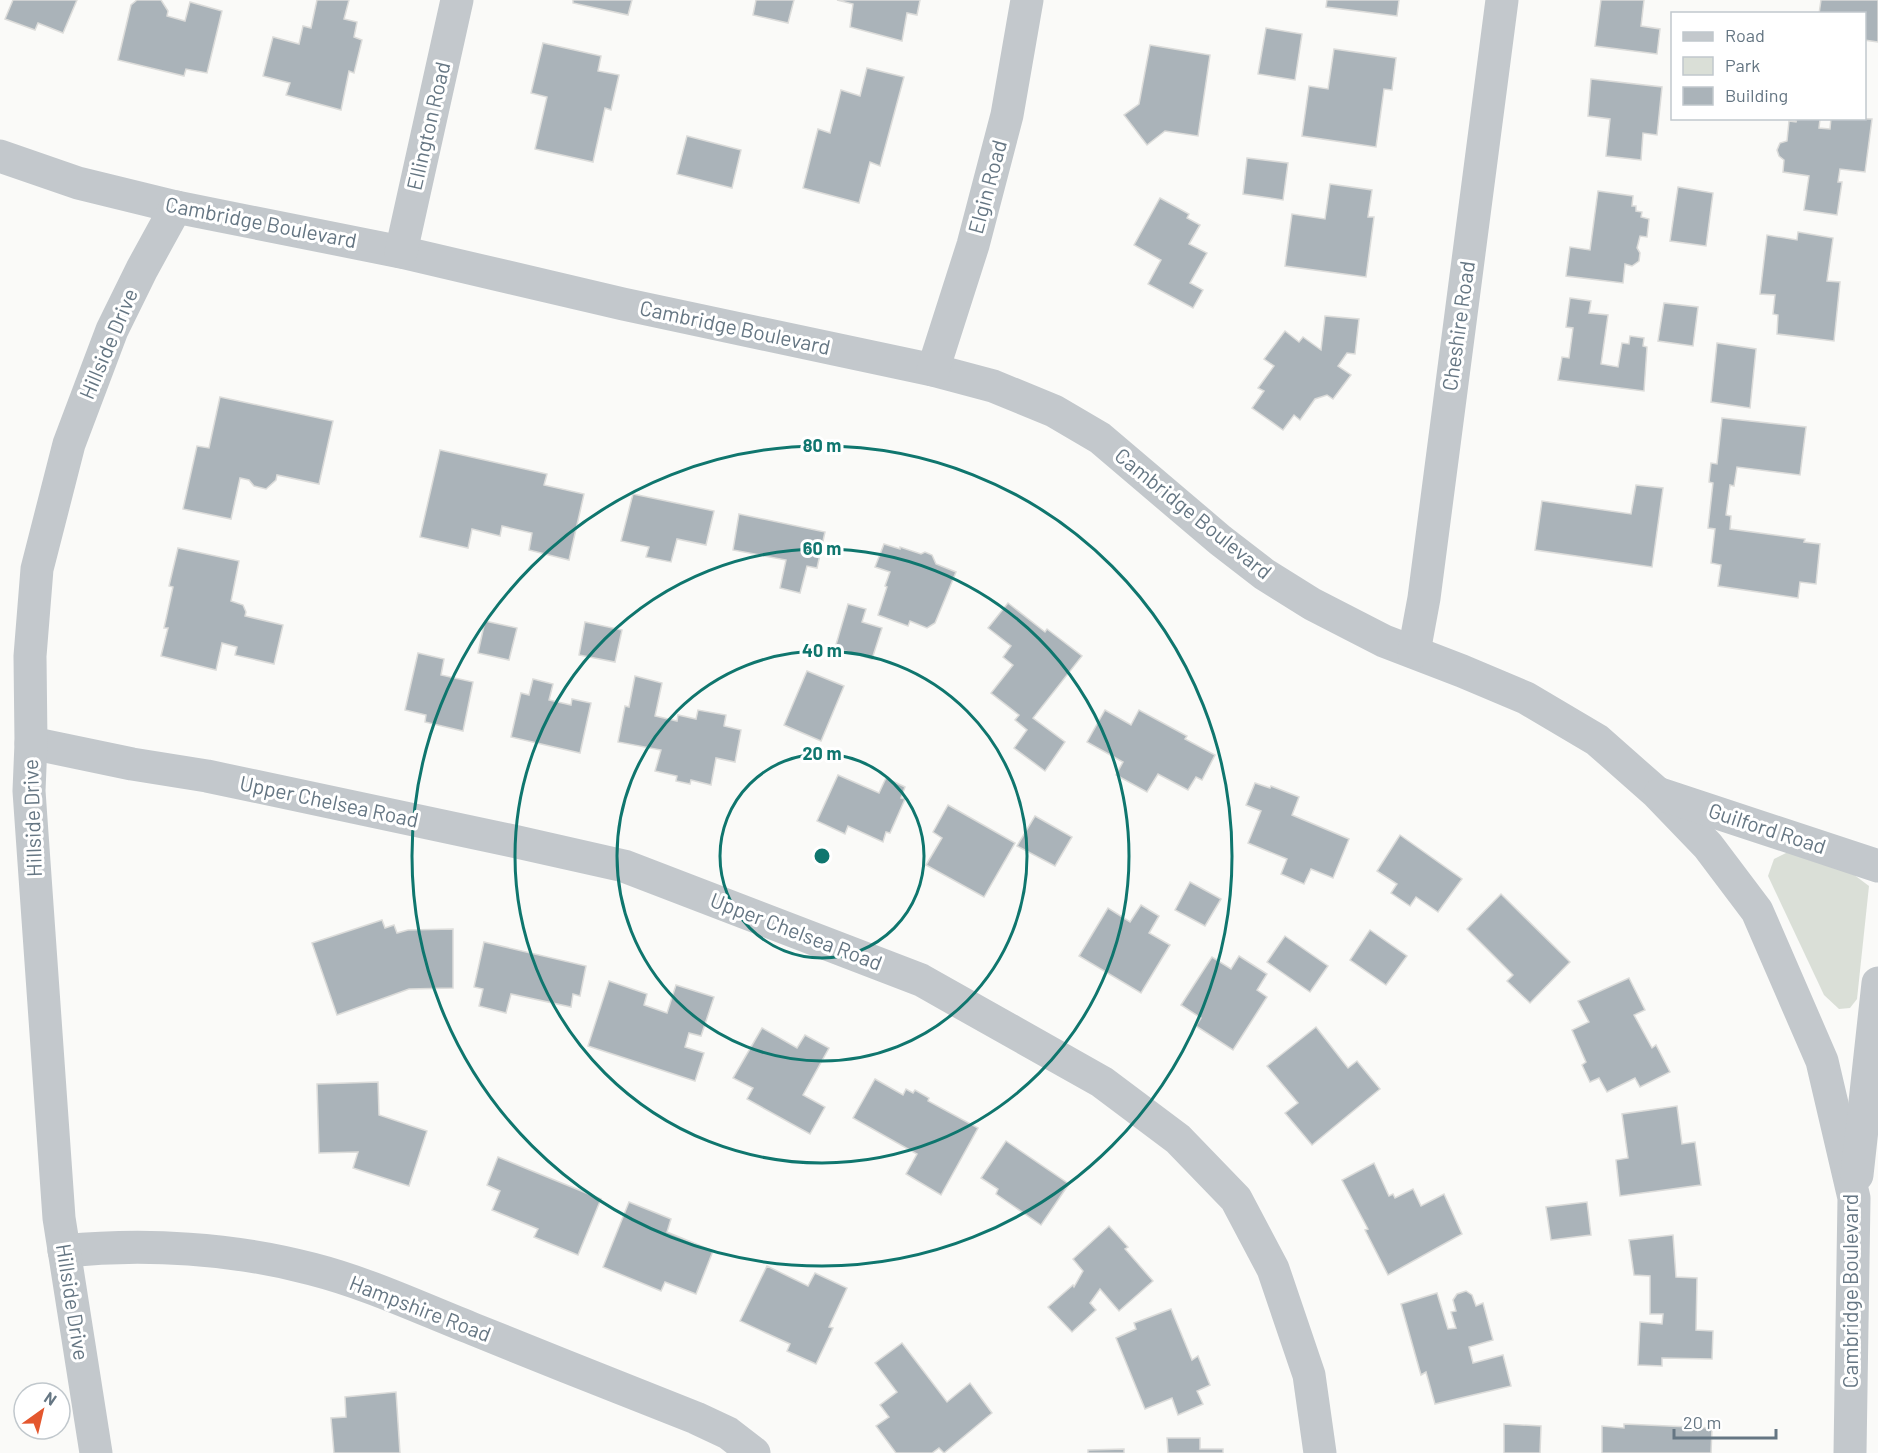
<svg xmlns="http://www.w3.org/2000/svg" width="1878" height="1453" font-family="Barlow,sans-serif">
<rect width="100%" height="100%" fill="#fafaf8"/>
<polygon fill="#dadfd7" points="1790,851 1849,871 1869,886 1857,999 1850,1008 1839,1009 1824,995 1768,876 1774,859"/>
<g fill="#aab3b9" stroke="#dcdcda" stroke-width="1.5">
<polygon points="13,0 77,0 63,33 38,23 35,30 5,19"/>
<polygon points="137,0 161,0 168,11 167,16 185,21 190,2 222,11 207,73 186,69 184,76 118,60 131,5"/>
<polygon points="317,0 349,0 344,19 357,22 354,37 362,40 354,73 349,71 341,110 286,95 290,83 263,76 273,37 299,44 303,26 311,28"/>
<polygon points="573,0 632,0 628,15 573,3"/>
<polygon points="756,0 794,0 788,23 753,15"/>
<polygon points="837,0 920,0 917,15 907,13 902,41 850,27 853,4"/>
<polygon points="1327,0 1399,0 1397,16 1326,7"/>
<polygon points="1601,0 1644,0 1641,26 1660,29 1657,54 1595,46"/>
<polygon points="1821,0 1878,0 1878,42 1864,40 1864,14 1819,14"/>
<polygon points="1266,28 1302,34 1295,80 1258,74"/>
<polygon points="543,43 601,56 598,71 619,75 611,110 605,108 593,162 535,149 547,97 531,93"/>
<polygon points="1150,45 1210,55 1198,136 1165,131 1147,145 1124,115 1139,104"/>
<polygon points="1334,49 1396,58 1392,90 1384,89 1376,147 1302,136 1309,86 1328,89"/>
<polygon points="867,68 904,77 880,166 870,162 859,203 803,188 818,129 830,133 841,90 860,96"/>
<polygon points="1591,79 1662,87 1657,135 1643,133 1641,160 1606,156 1610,119 1588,116"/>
<polygon points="1797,118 1820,119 1819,128 1830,129 1831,118 1872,119 1865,172 1840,169 1838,182 1842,182 1837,215 1804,210 1809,176 1783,172 1784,160 1779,156 1777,150 1780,143 1787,141 1789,121 1796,122"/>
<polygon points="687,136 741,150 732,188 677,174"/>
<polygon points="1247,158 1288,163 1283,200 1243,194"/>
<polygon points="1330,184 1372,190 1368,217 1374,217 1366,277 1285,266 1292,214 1325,219"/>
<polygon points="1678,187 1713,193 1706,246 1670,241"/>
<polygon points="1598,191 1633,196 1632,206 1636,206 1636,211 1642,212 1641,217 1649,219 1647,237 1640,236 1637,248 1640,253 1639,261 1632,266 1625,264 1623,283 1566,276 1570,247 1590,250"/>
<polygon points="1160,198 1189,214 1187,218 1200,225 1189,244 1207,253 1190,283 1203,290 1193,308 1148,284 1161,260 1134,245"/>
<polygon points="1798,232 1833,238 1827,281 1840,282 1834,341 1777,334 1778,315 1773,314 1775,295 1760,294 1767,235 1797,240"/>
<polygon points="1570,298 1591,301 1589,313 1608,315 1601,364 1618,367 1622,343 1629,344 1630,336 1644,338 1643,346 1647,347 1644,391 1558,380 1562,357 1569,358 1573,328 1566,327"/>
<polygon points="1664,303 1698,307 1693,346 1658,341"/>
<polygon points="1325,316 1359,319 1355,354 1347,353 1338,366 1351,375 1333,399 1327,395 1315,399 1300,420 1294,415 1283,430 1252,408 1264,391 1258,388 1274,366 1264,359 1285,331 1299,342 1303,337 1321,350"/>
<polygon points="1717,343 1756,349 1750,408 1711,402"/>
<polygon points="220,397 333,421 319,484 277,475 276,480 266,489 254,486 249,480 240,478 231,519 183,509 197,446 209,448"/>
<polygon points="1722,418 1806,427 1800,475 1737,467 1734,486 1730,485 1726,515 1731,516 1730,529 1805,539 1804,542 1820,544 1816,584 1800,582 1798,598 1718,586 1721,565 1711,563 1715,529 1708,528 1713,483 1709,482 1711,463 1717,464"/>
<polygon points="440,450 547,474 544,485 584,494 569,560 529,550 532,533 502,526 500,536 472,529 468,548 420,537"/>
<polygon points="1636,485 1663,488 1652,567 1535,550 1542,501 1631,514"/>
<polygon points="633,494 714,511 706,545 677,539 671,562 646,557 649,547 621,541"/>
<polygon points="739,514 825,532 817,568 807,566 800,593 780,588 786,560 733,550"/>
<polygon points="884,544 900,549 900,547 921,554 925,552 932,555 936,564 956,572 935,623 927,628 910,621 908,626 878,615 887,587 885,586 890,572 875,567"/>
<polygon points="178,548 239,561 231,601 243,605 246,612 245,616 283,625 274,664 235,655 237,647 222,643 216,670 161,656 168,628 164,628 173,587 169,586"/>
<polygon points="1008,603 1045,632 1047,629 1082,656 1033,718 1065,742 1045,771 1014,748 1027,730 1015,720 1019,715 991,693 1013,665 1003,657 1011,646 988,628"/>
<polygon points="848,604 866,609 862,622 882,628 872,659 835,648"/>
<polygon points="485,621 517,628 509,660 478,653"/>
<polygon points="585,622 622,630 615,662 579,655"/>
<polygon points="418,653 444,659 441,675 473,682 463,731 425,722 426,715 405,710"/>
<polygon points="807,671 844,686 821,741 784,725"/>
<polygon points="635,676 662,683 655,716 677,721 678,715 696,719 698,710 726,715 724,726 741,730 735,762 716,758 711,785 691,780 690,784 676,781 677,776 655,771 661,750 618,742 625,706 629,707"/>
<polygon points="533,679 553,684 549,700 571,705 572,699 591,703 580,753 511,737 521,693 529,695"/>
<polygon points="1105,710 1131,725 1139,710 1187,736 1185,739 1215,755 1202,780 1196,777 1188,790 1158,774 1147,792 1116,775 1123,762 1087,742"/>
<polygon points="838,775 879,793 886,778 905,787 901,798 905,799 890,833 886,832 883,842 848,826 845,834 817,821"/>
<polygon points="1255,783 1270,788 1271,786 1299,797 1292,815 1349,839 1333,878 1311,869 1304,884 1281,874 1287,859 1248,843 1261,811 1246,805"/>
<polygon points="948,805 1015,843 984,897 926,865 942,838 933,832"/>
<polygon points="1035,816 1072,837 1055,866 1017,846"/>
<polygon points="1400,835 1462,879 1438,912 1416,897 1410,906 1391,893 1397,884 1377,871"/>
<polygon points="1190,882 1221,899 1205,926 1175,910"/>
<polygon points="1501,894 1570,962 1530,1003 1507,981 1513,975 1467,929"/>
<polygon points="1141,905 1159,916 1149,933 1170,945 1141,993 1079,956 1108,908 1130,922"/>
<polygon points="382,920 385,928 394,925 397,933 408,930 453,929 453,988 409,989 337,1015 312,943"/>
<polygon points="1370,930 1407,956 1386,985 1350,960"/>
<polygon points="1285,936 1328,966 1310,992 1267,962"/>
<polygon points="484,942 586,966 580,996 573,994 571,1007 511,994 506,1013 479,1006 483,989 474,987"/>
<polygon points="1239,956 1267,974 1257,990 1267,997 1233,1050 1196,1026 1201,1018 1181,1005 1212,957 1231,969"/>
<polygon points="1629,978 1645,1010 1634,1015 1652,1048 1656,1045 1670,1072 1640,1087 1635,1078 1607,1092 1599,1078 1590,1082 1582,1065 1586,1062 1572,1030 1589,1022 1578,1001"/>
<polygon points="609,981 647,994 644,1005 667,1013 676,985 714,997 701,1036 689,1033 685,1047 704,1053 695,1081 588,1046"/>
<polygon points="1316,1027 1348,1068 1357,1061 1380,1089 1312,1145 1285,1113 1298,1103 1267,1066"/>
<polygon points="762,1028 797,1048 805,1035 829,1048 803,1095 825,1107 810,1134 747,1099 753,1088 733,1078"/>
<polygon points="875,1079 903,1095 906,1089 913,1093 915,1090 929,1098 928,1101 978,1128 941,1195 906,1174 917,1154 853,1118"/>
<polygon points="378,1082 379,1115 427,1131 409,1186 353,1168 358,1152 319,1153 317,1084"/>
<polygon points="1677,1106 1682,1144 1695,1142 1701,1185 1620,1196 1616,1160 1628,1158 1622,1114"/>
<polygon points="1006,1141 1069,1184 1041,1225 996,1194 998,1189 981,1178"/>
<polygon points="498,1157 601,1199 578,1255 534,1237 538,1229 492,1210 500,1191 487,1185"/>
<polygon points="1374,1163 1389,1196 1393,1194 1395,1198 1413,1189 1421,1206 1444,1194 1462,1234 1388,1275 1365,1230 1368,1229 1342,1180"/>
<polygon points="629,1202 671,1219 667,1232 713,1251 696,1294 665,1282 661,1291 603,1267"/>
<polygon points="1587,1202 1591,1235 1551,1240 1546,1207"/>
<polygon points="1109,1226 1128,1247 1125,1249 1153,1281 1119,1311 1100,1289 1090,1303 1096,1310 1072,1332 1048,1307 1073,1285 1074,1287 1083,1271 1073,1259"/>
<polygon points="1673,1235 1676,1277 1697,1278 1696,1330 1713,1331 1712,1359 1662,1358 1662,1366 1638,1365 1640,1322 1662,1324 1663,1314 1650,1314 1650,1276 1634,1275 1629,1240"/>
<polygon points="767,1266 808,1286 815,1273 847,1288 829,1327 833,1328 816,1364 787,1351 790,1344 740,1321"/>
<polygon points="1466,1291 1472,1295 1476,1306 1483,1303 1493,1340 1469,1347 1473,1363 1503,1355 1511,1386 1435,1404 1426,1372 1421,1375 1401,1304 1437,1293 1448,1329 1456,1328 1451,1312 1456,1311 1453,1300 1457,1294"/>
<polygon points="1171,1309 1192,1360 1198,1356 1210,1385 1197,1391 1203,1404 1178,1415 1172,1398 1145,1409 1116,1338 1136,1329 1134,1323"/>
<polygon points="902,1343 947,1402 970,1383 992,1413 944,1453 939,1448 932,1453 896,1453 876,1426 889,1417 880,1405 897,1392 875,1363"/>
<polygon points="396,1392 400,1453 334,1453 331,1418 346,1417 345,1397"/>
<polygon points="1504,1424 1541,1426 1540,1453 1504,1453"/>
<polygon points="1624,1424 1712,1428 1711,1453 1602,1453 1602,1426 1624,1428"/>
<polygon points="1167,1438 1200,1438 1200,1449 1223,1449 1223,1453 1168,1453"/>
<polygon points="1124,1449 1124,1453 1088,1453 1088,1450"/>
</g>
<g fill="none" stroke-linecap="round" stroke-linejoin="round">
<g stroke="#c3c8cc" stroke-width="33">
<polyline points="0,156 78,183 176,207 401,252 623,304 933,370 993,386 1054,411 1100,438 1220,540 1264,574 1312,604 1384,641 1462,671 1526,698 1597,740 1656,792 1708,846 1757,911 1822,1061 1854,1198 1850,1453"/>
<polyline points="401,252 457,0"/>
<polyline points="933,370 973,245 1007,115 1027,0"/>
<polyline points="1414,652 1424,598 1502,0"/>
<polyline points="31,743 132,764 207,776 513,841 624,866 921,980 1102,1082 1178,1139 1236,1199 1273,1269 1309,1375 1320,1453"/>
<polyline points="1660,794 1878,866"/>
<polyline points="1857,1175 1878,983"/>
<path d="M 64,1251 C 145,1243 233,1248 312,1269 C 367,1283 420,1308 473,1329 C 547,1359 622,1389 696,1418 L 728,1433 L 754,1453"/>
<polyline points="96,1453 59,1218 29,791 31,743 30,656 37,569 69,444 112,330 142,269 176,207"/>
</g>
</g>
<g fill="none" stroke="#0f766e" stroke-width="3">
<circle cx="822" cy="856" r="102"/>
<circle cx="822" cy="856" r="205"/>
<circle cx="822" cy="856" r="307"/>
<circle cx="822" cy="856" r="410"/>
</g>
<g text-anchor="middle" stroke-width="6" stroke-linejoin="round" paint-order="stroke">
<g font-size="21" fill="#657683" stroke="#fff">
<text transform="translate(429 126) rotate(-77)" y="7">Ellington Road</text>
<text transform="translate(988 187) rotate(-75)" y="7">Elgin Road</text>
<text transform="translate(261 223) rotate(11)" y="7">Cambridge Boulevard</text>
<text transform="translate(1459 326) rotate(-82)" y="7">Cheshire Road</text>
<text transform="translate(735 328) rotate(12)" y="7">Cambridge Boulevard</text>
<text transform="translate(109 344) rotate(-67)" y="7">Hillside Drive</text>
<text transform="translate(1193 514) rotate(39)" y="7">Cambridge Boulevard</text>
<text transform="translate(329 802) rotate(12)" y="7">Upper Chelsea Road</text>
<text transform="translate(33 818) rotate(-92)" y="7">Hillside Drive</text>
<text transform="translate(1767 829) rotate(18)" y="7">Guilford Road</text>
<text transform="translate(796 932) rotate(21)" y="7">Upper Chelsea Road</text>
<text transform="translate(1851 1291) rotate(-90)" y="7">Cambridge Boulevard</text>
<text transform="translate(72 1302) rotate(81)" y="7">Hillside Drive</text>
<text transform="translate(420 1309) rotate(21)" y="7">Hampshire Road</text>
</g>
</g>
<circle cx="822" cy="856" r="9" fill="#0f766e" stroke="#fff" stroke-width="3"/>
<g font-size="18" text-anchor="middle" font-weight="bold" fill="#0f766e" stroke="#fff" stroke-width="6" stroke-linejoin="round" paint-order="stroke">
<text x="822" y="452">80 m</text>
<text x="822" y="555">60 m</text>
<text x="822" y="657">40 m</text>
<text x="822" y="760">20 m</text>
</g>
<rect x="1671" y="12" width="195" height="108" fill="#ffffff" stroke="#c1c8cd" stroke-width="1.5"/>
<rect x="1683" y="32" width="30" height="9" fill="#c3c8cc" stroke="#c1c8cd" stroke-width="1.5"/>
<text x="1725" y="42" font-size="18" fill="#657683">Road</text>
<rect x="1683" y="57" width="30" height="18" fill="#dadfd7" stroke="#c1c8cd" stroke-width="1.5"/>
<text x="1725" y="72" font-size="18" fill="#657683">Park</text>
<rect x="1683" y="87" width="30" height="18" fill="#aab3b9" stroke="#c1c8cd" stroke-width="1.5"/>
<text x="1725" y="102" font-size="18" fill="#657683">Building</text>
<g transform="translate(42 1411) rotate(34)"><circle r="28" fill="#ffffff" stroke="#c1c8cd" stroke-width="1.5"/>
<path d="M0-4.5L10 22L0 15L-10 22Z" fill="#e4572e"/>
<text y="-9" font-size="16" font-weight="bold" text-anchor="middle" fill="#657683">N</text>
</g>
<path d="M1674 1429v9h102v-9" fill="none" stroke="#657683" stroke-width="3"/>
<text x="1683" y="1429" font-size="18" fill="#657683" stroke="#ffffff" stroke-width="4.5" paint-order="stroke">20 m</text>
</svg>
